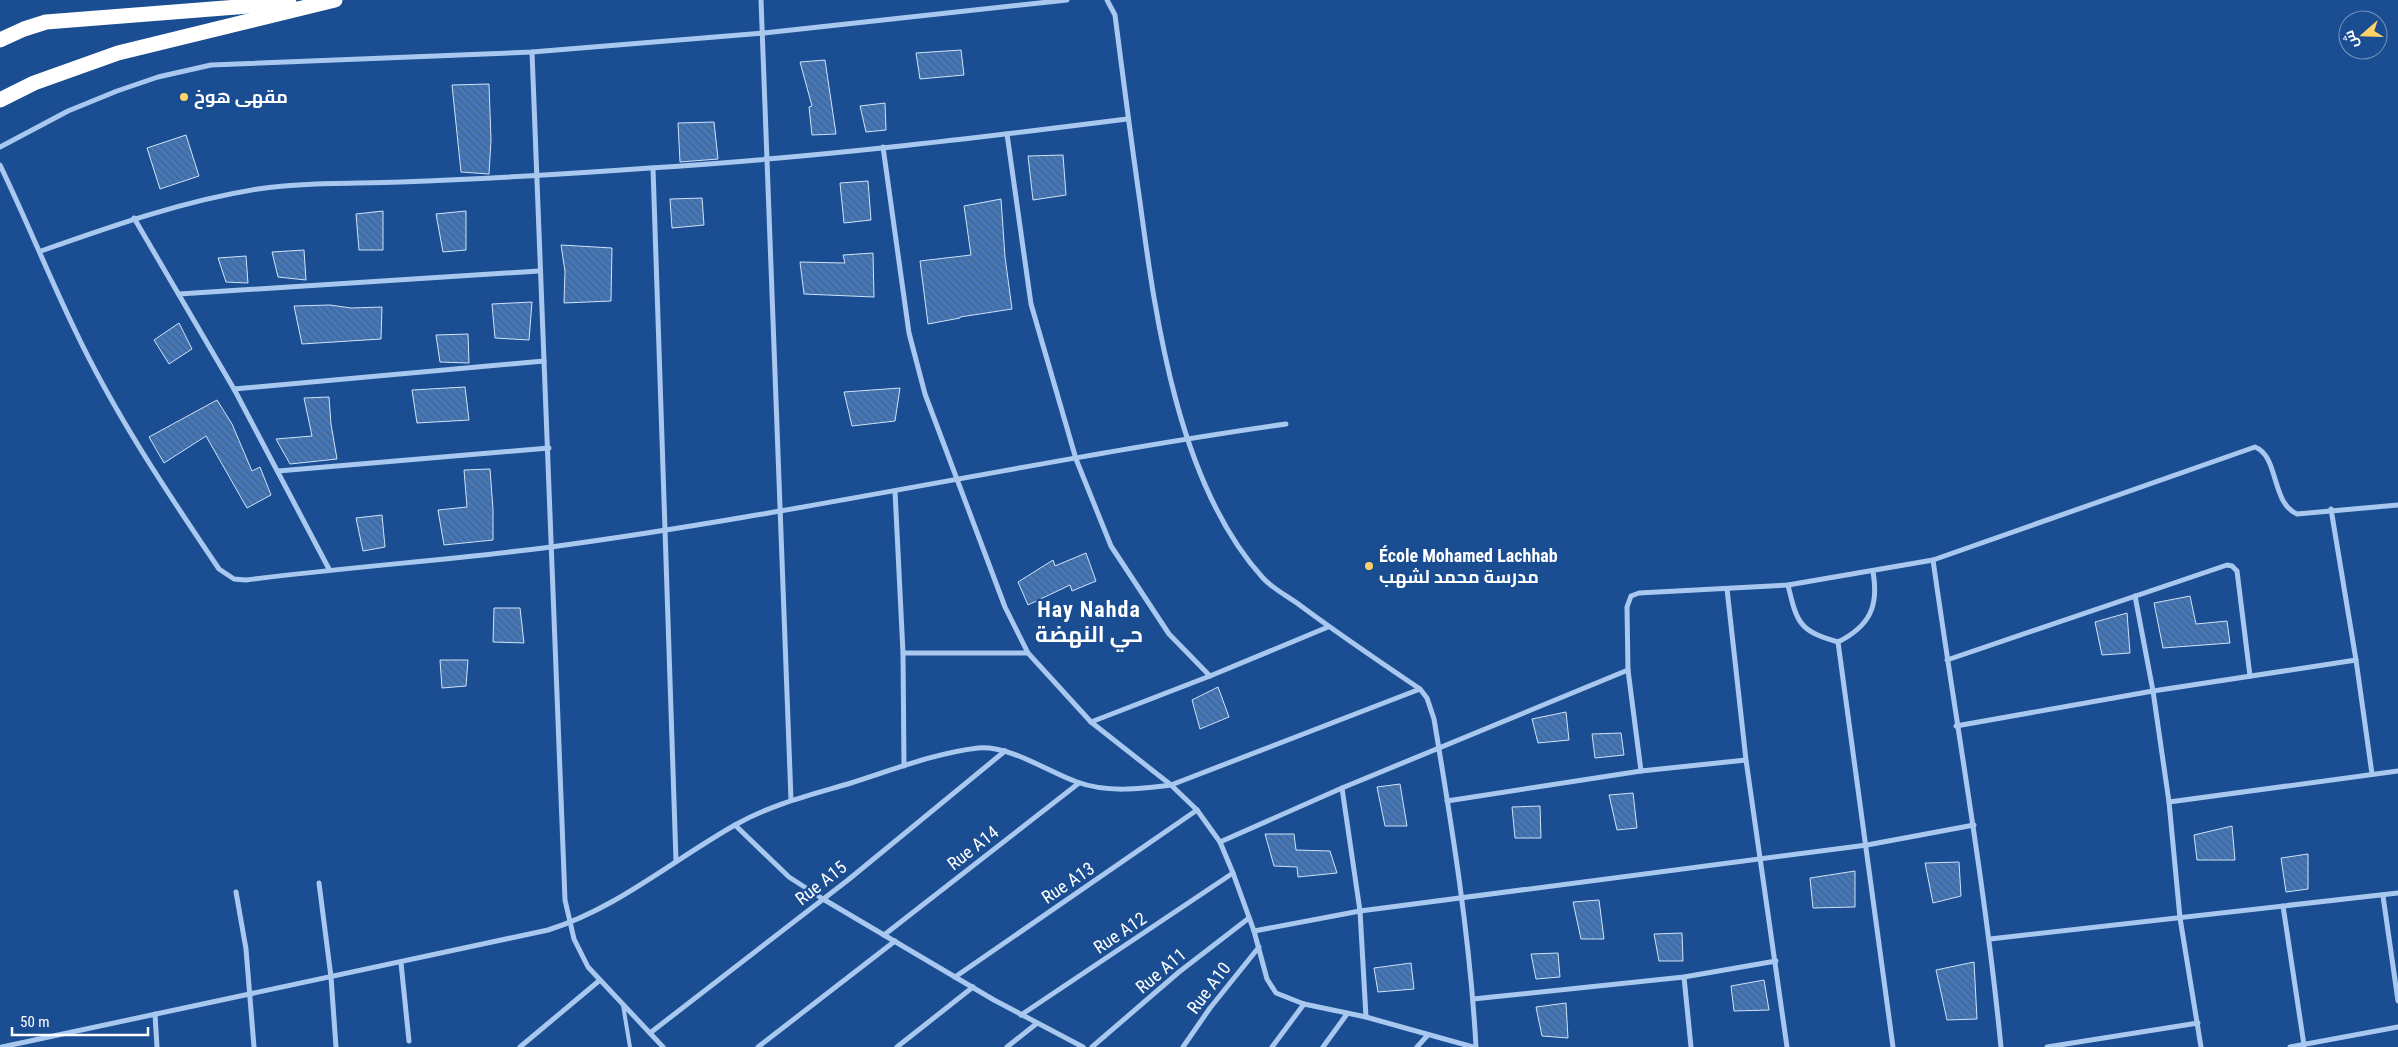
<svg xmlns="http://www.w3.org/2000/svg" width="2398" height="1047" font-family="'Roboto Condensed',Cairo,sans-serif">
<defs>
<pattern id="building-back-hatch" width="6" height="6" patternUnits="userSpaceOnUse" patternTransform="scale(1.25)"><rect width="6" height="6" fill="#4377b9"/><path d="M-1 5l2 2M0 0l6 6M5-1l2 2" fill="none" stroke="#486282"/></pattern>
</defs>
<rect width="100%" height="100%" fill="#1a4d91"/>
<g fill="url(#building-back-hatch)" stroke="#cfe3fa">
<polygon points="961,50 964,75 920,79 916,53"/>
<polygon points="825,60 836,134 812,135 809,107 812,106 800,62"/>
<polygon points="489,84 491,140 489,174 461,172 452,85"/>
<polygon points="885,103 886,130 866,132 860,106"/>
<polygon points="714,122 718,159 680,162 678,123"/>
<polygon points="186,135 199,176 160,189 147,148"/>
<polygon points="1063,155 1066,195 1033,200 1028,156"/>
<polygon points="868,181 871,220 844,223 840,183"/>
<polygon points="702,198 704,225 672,228 670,199"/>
<polygon points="1001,199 1005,257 1012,309 960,317 960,318 928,324 920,261 971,255 964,206"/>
<polygon points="383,211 383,250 359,250 356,214"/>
<polygon points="466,211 466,250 443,252 436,214"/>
<polygon points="561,245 612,248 611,301 564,303 565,271"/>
<polygon points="304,250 306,280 278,277 272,252"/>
<polygon points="873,253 874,297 804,294 800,262 845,263 843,255"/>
<polygon points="246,256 248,283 226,282 218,258"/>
<polygon points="532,302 529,340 495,338 492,304"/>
<polygon points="330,305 351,308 382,307 381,339 302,344 294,306"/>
<polygon points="179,323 192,349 169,364 154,340"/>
<polygon points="468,334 469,363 440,362 436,335"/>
<polygon points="465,387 469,420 417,423 412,390"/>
<polygon points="900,388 895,421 852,426 844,392"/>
<polygon points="329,397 331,424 337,459 290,464 276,439 312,436 304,398"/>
<polygon points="217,400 232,424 252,471 260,467 271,495 247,508 206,436 164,463 149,437"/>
<polygon points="490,469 493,509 493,540 444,545 438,510 467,507 464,470"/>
<polygon points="382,515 385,547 363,551 356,518"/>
<polygon points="1086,553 1096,581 1072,591 1070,585 1028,605 1018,582 1053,560 1055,566"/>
<polygon points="2190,596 2196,624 2227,621 2230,643 2163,648 2154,603"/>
<polygon points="494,608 520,608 524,643 493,642"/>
<polygon points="2127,613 2130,653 2102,655 2095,622"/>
<polygon points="440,660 468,660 466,686 442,688"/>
<polygon points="1218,687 1229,717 1200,729 1192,700"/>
<polygon points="1566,712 1569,740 1538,743 1532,719"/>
<polygon points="1621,733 1624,755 1595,758 1592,734"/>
<polygon points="1400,784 1407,826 1385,826 1377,787"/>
<polygon points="1633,793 1637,828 1617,830 1609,795"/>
<polygon points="1540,806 1541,838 1515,838 1512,807"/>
<polygon points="2232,826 2235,860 2197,860 2194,835"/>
<polygon points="1265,834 1294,834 1296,850 1330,851 1337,873 1298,877 1297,867 1274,866"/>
<polygon points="2308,854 2308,889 2286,892 2281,858"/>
<polygon points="1959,862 1961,896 1933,903 1925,863"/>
<polygon points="1855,871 1855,907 1813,908 1810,878"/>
<polygon points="1599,900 1604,939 1581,939 1573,902"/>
<polygon points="1682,933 1683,961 1659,961 1654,934"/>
<polygon points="1558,953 1560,977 1536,979 1531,954"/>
<polygon points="1974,962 1977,1019 1947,1020 1936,970"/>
<polygon points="1411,963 1414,989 1378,992 1374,968"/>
<polygon points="1764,980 1769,1010 1734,1011 1731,986"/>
<polygon points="1566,1003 1568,1038 1542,1036 1536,1007"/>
</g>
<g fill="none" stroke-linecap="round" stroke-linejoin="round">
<polyline stroke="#a9c8ef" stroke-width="4" points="623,1005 630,1047"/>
<g stroke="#a9c8ef" stroke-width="5">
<polyline points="761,0 791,800"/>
<path d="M 1107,0 L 1115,15 C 1123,77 1131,140 1140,202 C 1156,322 1179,486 1263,578 C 1273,589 1289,597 1301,606 C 1340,635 1380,662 1420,689 L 1427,698 L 1434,719 C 1452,827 1470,937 1476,1047"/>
<polyline points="532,52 565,900 574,939 588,967 663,1047"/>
<polyline points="1007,134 1031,304 1076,459 1111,546 1169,634 1210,676"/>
<polyline points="0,147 68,111 117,91 158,77 211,65 532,52 764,33 1067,0"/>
<polyline points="883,147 909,333 925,394 1005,607 1028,653 1091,722 1171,785 1197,810 1220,842 1233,873 1254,931 1267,979 1276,993 1304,1004 1366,1017 1473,1047"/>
<path d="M 0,165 C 26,219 48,274 74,328 C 114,413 167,492 219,569 L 234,579 L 246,580 C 348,567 450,560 551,547 C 797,514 1040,459 1286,424"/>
<polyline points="653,168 676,861"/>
<polyline points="134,218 234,389 329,569"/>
<path d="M 41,251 C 112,226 183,201 258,189 C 305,182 354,184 401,182 C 484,179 567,174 650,168 C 809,158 969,139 1127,119"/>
<polyline points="179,294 539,271"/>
<polyline points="234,389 544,361"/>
<polyline points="278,471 549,448"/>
<polyline points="895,491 903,653 904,766"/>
<polyline points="2331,509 2356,660 2372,774"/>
<path d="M 1933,560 C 1956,723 1985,884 2001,1047"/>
<path d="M 1788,585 C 1797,623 1799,631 1838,642 C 1870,626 1879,606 1873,572"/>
<polyline points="1727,589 1746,760 1787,1047"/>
<polyline points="2135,596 2153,691 2169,802 2180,918 2201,1047"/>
<polyline points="1838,642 1893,1047"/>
<polyline points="903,653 1028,653"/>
<polyline points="1947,660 2227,565 2232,566 2237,571 2250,676"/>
<polyline points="1091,722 1210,676 1328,627"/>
<polyline points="1956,726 2153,691 2356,660"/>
<path d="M 1641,771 L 1628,670 L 1627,607 L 1631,596 L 1639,593 L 1788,585 L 1933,560 L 2255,447 C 2279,456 2271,503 2297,514 L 2398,505"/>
<polyline points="1342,788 1360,911 1366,1017"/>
<polyline points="1447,801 1641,771 1746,760"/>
<polyline points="2169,802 2398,771"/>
<polyline points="735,825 789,877 823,899 994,1000 1083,1047"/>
<polyline points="1220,842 1342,788 1628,670"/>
<polyline points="319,883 331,977 336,1047"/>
<polyline points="236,892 246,949 254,1047"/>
<polyline points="2383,896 2398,1001"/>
<polyline points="2283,906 2304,1045"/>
<polyline points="1254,931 1360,911 1867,845 1974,825"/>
<polyline points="884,935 1079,783"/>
<polyline points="1990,939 2398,893"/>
<polyline points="401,963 409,1041"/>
<polyline points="955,977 1197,810"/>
<polyline points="1684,977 1691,1047"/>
<polyline points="1473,999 1684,977 1776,961"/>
<polyline points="155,1014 157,1047"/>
<polyline points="1021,1015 1233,873"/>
<polyline points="650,1033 848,880 1005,751"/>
<path d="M 2,1047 L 548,930 C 616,909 673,860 735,825 C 772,804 811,795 851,783 C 892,770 935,753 978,748 C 1010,745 1048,772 1077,782 C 1107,793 1140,789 1171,785 L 1420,689"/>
<polyline points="520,1047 600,980"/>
<polyline points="758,1047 895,941"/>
<polyline points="897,1047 973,987"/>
<polyline points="1007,1047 1036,1024"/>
<polyline points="1092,1047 1179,972 1249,918"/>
<polyline points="1183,1047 1210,1008 1259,947"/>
<polyline points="1272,1047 1304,1004"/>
<polyline points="1323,1047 1347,1014"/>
<polyline points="1417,1047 1427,1036"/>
<polyline points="2047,1047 2198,1023"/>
<polyline points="2290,1047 2398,1027"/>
</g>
<g stroke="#fff" stroke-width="15">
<polyline points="0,40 24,29 46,22 289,3"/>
<polyline points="0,100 34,83 118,53 335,0"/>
</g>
</g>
<g fill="#ffd366" stroke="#1a4d91" stroke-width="2">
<circle cx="184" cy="97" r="5"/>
<circle cx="1369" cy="566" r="5"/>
</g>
<g text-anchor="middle" stroke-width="4.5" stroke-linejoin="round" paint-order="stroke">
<g font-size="18" font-weight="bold" fill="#fff" stroke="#1a4d91" text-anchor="start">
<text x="194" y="103">مقهى هوخ</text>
<text x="1379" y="562">École Mohamed Lachhab<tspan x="1379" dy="21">مدرسة محمد لشهب</tspan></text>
</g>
<g font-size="18" fill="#fff" stroke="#1a4d91">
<text transform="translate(973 848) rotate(-38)" y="6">Rue A14</text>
<text transform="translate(821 883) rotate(-38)" y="6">Rue A15</text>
<text transform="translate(1068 883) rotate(-34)" y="6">Rue A13</text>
<text transform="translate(1120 933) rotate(-34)" y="6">Rue A12</text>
<text transform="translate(1161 971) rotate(-40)" y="6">Rue A11</text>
<text transform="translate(1209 988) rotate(-53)" y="6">Rue A10</text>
</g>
<g font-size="22" font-weight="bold" letter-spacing="1" fill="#fff" stroke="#1a4d91">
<text x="1089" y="617">Hay Nahda<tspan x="1089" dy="25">حي النهضة</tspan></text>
</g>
</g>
<g transform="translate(2363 35) rotate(250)"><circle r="24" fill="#1a4d91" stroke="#7694bd"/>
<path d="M0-4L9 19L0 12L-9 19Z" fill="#ffd366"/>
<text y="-8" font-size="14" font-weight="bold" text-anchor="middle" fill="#ffffff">ش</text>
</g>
<path d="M12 1027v8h136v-8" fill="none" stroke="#ffffff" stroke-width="2.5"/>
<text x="20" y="1027" font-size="15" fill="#ffffff" stroke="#1a4d91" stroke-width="4" paint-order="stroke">50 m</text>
</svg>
